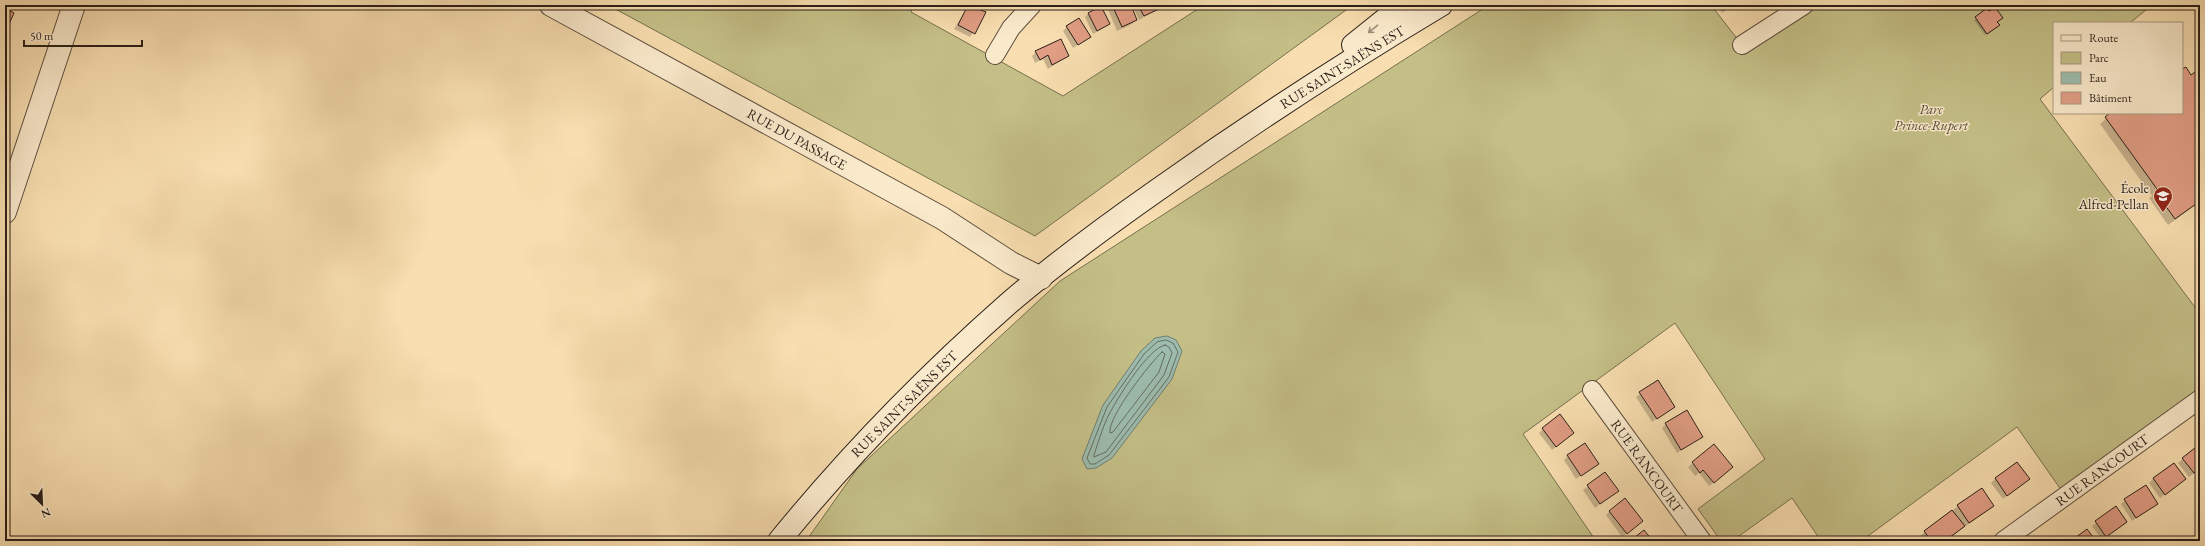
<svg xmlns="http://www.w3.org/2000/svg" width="2205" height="546" font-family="'EB Garamond',serif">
<rect width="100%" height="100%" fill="#f8deb0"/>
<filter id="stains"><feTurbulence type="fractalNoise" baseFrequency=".005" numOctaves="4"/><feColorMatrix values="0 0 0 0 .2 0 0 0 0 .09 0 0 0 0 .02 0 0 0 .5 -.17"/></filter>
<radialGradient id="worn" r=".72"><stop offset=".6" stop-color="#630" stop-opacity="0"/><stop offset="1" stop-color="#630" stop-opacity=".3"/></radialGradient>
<g fill="#c4bf87" stroke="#776f50">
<polygon points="608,5 914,5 911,12 1063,96 1204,5 1353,5 1035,236"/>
<polygon points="1489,5 1711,5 1742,45 1804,5 2152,5 2130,23 2054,23 2054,87 2040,99 2200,314 2200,398 2064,494 2017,427 1861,541 1821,541 1792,498 1732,541 1721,541 1698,509 1765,459 1675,323 1523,434 1596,541 806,541 857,469 1060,281"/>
</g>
<polygon fill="#9dbcae" stroke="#6f7d72" points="1167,336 1176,340 1182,351 1172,379 1112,458 1096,468 1087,469 1082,459 1103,405 1141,351 1155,338"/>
<g fill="#0003">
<polygon points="969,5 985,13 970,37 954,29"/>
<polygon points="980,5 993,5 989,10"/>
<polygon points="1109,5 1129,5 1136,20 1132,24 1117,31 1107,7"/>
<polygon points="1132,5 1158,5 1160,8 1139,20"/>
<polygon points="1717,5 1734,5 1722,13"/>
<polygon points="1987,10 1996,22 1997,27 1985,35 1974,20"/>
<polygon points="1089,13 1109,24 1093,34 1085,17"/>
<polygon points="1067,27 1089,37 1073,48 1063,31"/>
<polygon points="1036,52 1068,56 1048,69 1043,59 1035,63 1032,56"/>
<polygon points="2182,71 2200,81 2200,202 2168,225 2149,198 2152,196 2100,124 2112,113 2182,113"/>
<polygon points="1657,382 1674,407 1652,422 1636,397"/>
<polygon points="1666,424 1702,437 1677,453 1662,428"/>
<polygon points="1543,429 1569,437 1552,450 1539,433"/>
<polygon points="2200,445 2200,469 2189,477 2178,463"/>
<polygon points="1714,446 1728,472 1709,486 1699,473 1695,476 1688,467"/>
<polygon points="1568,456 1597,464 1576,479 1564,460"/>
<polygon points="1605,474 1617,491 1595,508 1583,490"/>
<polygon points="1995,479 2029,479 2003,499 1991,483"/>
<polygon points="2153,479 2185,479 2160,498 2149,483"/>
<polygon points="2125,500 2157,503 2132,521 2121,504"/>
<polygon points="1958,506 1988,510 1945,541 1924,541 1920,536"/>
<polygon points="2116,508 2126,522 2102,540 2092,526"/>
<polygon points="1610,511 1637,525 1622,537 1606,515"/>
</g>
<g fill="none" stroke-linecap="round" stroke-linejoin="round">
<g stroke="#646e63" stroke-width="1">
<polygon points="1166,340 1173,343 1178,352 1169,377 1109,455 1095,464 1090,464 1087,458 1107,407 1144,354 1157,342"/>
<path d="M 1165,345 L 1169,347 L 1172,353 L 1164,375 L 1106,452 L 1094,457 L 1094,455 C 1099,440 1104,422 1112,409 C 1121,393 1148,349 1165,345 Z"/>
<path d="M 1162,352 L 1165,354 L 1159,372 L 1113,432 L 1110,433 C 1107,418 1150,363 1162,352 Z"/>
</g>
</g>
<g fill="#e29e85" stroke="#2a1f18">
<polygon points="968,5 986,12 975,34 958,25"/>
<polygon points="1112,5 1131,5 1137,20 1122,27"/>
<polygon points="1138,5 1160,5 1161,8 1144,16"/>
<polygon points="1723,5 1733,5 1726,9"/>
<polygon points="1101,6 1110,24 1097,31 1088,13"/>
<polygon points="1995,7 2003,18 1997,22 2000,25 1987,34 1975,17 1987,8 1989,11"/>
<polygon points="5,8 14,13 5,33"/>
<polygon points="1079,18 1091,37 1078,45 1066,26"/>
<polygon points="1061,39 1069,56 1052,65 1048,55 1040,60 1035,51"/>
<polygon points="2186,67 2191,75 2195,72 2200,79 2200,201 2175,219 2155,191 2157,189 2105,117 2110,113 2182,113 2182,69"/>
<polygon points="1658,380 1675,407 1657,419 1639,392"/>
<polygon points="1687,410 1703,437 1681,450 1665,423"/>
<polygon points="1560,414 1574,433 1556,447 1542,428"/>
<polygon points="1585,443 1599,464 1581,476 1567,455"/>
<polygon points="1714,444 1733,467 1714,483 1703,470 1700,473 1692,462"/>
<polygon points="2200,444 2200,469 2194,473 2182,458"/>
<polygon points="2017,462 2030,479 2007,496 1995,478"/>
<polygon points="2174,463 2186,479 2165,495 2153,478"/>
<polygon points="1605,472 1619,491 1600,504 1587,485"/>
<polygon points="2146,485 2158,504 2136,518 2124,499"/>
<polygon points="1982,488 1994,506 1969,523 1957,505"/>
<polygon points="1625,498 1643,521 1627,534 1609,511"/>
<polygon points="2116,506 2127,522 2106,537 2095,521"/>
<polygon points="1952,510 1965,526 1945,541 1931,541 1924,531"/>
<polygon points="2087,529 2096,541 2071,541"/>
<polygon points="1644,530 1653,541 1630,541"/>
<polygon points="1782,536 1784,541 1772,541"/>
<polygon points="1913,536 1916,541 1906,541"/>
</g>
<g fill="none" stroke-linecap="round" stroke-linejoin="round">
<g stroke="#5e4f3e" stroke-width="20">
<g id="minor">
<polyline points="1742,45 1804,5"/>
<polyline points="995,55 1011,28 1032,5"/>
<polyline points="1592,390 1702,541"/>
<polyline points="2003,541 2200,399"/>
</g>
</g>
<g stroke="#5e4f3e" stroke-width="24">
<g id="tertiary">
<polyline points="551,5 942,218 1011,263 1041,278"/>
<polyline points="5,212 74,5"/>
</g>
</g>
<g stroke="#2a1f18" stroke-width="24">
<g id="secondary">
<polyline points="1353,45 1403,5"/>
<path d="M 779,541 C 849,455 926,376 1009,303 C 1056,263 1106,226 1156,191 C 1249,125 1344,63 1441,5"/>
</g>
</g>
<use href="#minor" stroke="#faeacc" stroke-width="18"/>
<use href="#tertiary" stroke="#faeacc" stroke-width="22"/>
<use href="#secondary" stroke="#faeacc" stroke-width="22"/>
</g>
<defs><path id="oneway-shaft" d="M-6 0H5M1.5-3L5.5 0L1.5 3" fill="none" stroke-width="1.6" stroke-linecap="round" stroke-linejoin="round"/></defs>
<use stroke="#9c8f7b" href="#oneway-shaft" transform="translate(1373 29) rotate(141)"/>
<defs>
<g id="school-pin" transform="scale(1)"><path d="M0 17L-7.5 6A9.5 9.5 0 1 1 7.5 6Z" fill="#8f2418" stroke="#faeacc"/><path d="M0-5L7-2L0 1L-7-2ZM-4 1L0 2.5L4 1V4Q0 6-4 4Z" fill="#fff"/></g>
</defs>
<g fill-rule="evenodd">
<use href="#school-pin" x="2163" y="196"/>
</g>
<g text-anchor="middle" stroke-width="3" stroke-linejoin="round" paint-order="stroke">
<g font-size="14" fill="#2a1f18" stroke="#faeacc">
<text transform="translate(1342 67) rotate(-32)" y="5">RUE SAINT-SAËNS EST</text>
<text transform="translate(797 139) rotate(29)" y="5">RUE DU PASSAGE</text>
<text transform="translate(904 404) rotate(-45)" y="5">RUE SAINT-SAËNS EST</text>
<text transform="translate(1647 466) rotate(54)" y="5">RUE RANCOURT</text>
<text transform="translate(2102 470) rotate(-36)" y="5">RUE RANCOURT</text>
</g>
<g font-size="14" font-style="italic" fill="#584f39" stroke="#faeacc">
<text x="1931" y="114">Parc<tspan x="1931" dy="16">Prince-Rupert</tspan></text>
</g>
<g font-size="14" fill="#2a1f18" stroke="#faeacc" text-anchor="end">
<text x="2149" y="193">École<tspan x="2149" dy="16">Alfred-Pellan</tspan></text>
</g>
</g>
<rect width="2205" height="546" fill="none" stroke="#f8deb0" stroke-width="20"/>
<rect x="6" y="6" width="2193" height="534" fill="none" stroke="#2a1f18" stroke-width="2"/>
<rect x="10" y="10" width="2185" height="526" fill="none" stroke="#2a1f18"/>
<rect x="2053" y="22" width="130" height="92" fill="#faeacc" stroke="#a79984"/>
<rect x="2061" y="35" width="20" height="6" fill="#faeacc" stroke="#a79984"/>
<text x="2089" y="42" font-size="12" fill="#2a1f18">Route</text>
<rect x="2061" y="52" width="20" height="12" fill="#c4bf87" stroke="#a79984"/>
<text x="2089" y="62" font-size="12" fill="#2a1f18">Parc</text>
<rect x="2061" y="72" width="20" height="12" fill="#9dbcae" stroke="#a79984"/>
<text x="2089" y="82" font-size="12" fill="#2a1f18">Eau</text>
<rect x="2061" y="92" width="20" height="12" fill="#e29e85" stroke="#a79984"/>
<text x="2089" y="102" font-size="12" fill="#2a1f18">Bâtiment</text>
<g transform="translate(42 504) rotate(156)" stroke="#faeacc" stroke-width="3" paint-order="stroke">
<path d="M0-3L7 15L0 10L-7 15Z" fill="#2a1f18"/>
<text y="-6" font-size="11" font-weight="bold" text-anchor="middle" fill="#2a1f18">N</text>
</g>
<path d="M24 40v6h118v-6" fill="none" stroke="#2a1f18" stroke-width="2"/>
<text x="30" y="40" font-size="12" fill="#2a1f18" stroke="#faeacc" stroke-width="3" paint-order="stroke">50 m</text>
<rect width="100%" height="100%" filter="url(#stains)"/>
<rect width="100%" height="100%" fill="url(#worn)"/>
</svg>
